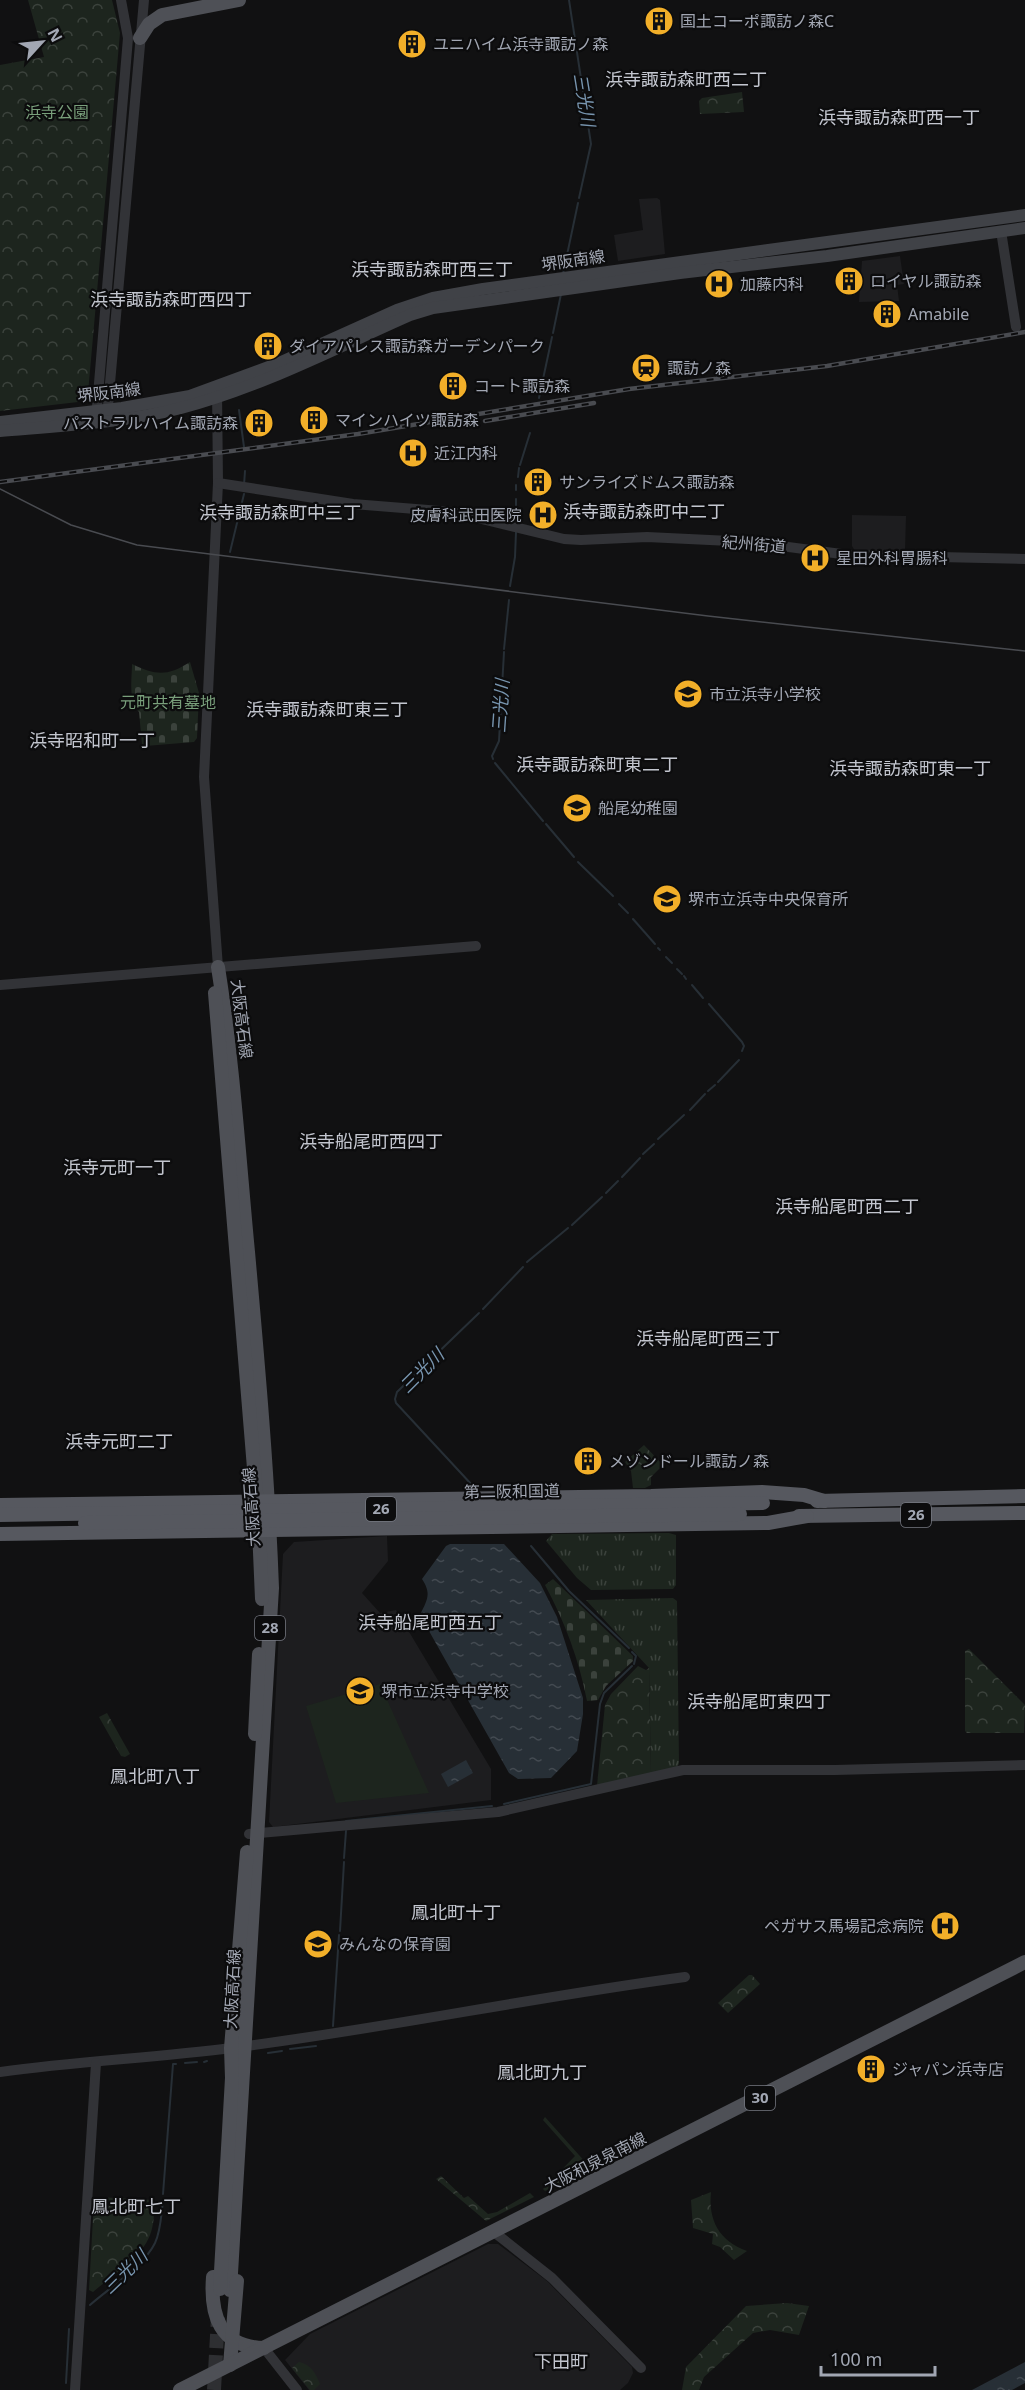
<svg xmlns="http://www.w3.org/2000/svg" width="1025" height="2390" font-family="'Noto Sans','Noto Sans JP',sans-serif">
<defs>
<pattern id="grass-tufts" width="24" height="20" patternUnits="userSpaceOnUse" patternTransform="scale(1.5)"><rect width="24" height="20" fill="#1d251e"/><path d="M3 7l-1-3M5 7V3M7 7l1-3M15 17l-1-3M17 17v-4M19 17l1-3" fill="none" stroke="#3b423c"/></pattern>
<pattern id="forest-crowns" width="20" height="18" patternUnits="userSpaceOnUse" patternTransform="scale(1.5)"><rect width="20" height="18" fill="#1d251e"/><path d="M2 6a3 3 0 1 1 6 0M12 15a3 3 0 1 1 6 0" fill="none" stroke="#3b423c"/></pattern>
<pattern id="cemetery-stones" width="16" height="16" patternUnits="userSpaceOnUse" patternTransform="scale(1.5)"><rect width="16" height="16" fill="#1d251e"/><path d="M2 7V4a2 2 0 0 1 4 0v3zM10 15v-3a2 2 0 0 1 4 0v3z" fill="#3b423c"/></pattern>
<pattern id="water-ripples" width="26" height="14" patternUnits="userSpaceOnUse" patternTransform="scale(1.5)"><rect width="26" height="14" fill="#272f36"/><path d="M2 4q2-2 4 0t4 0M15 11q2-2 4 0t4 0" fill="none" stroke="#434a51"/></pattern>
</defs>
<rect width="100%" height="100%" fill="#111112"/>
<g fill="#1d1d1f">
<polygon points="657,198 660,200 665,254 618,261 614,235 643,230 639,199"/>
<polygon points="900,256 904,284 897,285 899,301 859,302 862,261"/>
<polygon points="852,515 906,516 905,552 855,551 852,546"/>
<polygon points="387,1536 388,1561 362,1593 380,1613 396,1610 491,1769 491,1800 273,1827 269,1822 283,1554 294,1542"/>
<polygon points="488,2244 498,2244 547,2281 632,2367 633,2373 628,2383 620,2390 309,2390 285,2360 310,2334"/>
</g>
<g fill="url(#grass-tufts)">
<polygon points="669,1533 676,1535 676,1585 673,1589 591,1590 577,1578 546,1541 552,1534"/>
<polygon points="673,1598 677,1601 679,1764 677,1767 651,1773 649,1668 586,1600"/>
</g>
<g fill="url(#forest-crowns)">
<polygon points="28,0 112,0 120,33 88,393 78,402 0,411 0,65 44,57"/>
<polygon points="742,92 744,112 700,114 699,101 702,98"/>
<polygon points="644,1445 663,1465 651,1477 651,1485 645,1488 633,1488 631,1471 625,1462"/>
<polygon points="969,1649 1025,1705 1024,1733 967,1733 965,1731 965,1651"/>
<polygon points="638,1666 646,1670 649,1668 651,1773 597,1786 605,1705 611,1694"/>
<polygon points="107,1713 130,1754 125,1757 121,1756 99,1717"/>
<polygon points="749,1975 752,1975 760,1984 728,2013 718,2003"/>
<polygon points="545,2117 587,2164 578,2175 545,2191 543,2189 575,2156 543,2120"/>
<polygon points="441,2176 464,2198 468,2196 488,2214 497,2212 530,2193 534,2197 486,2221 436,2179"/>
<path d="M 711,2192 C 708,2220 719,2241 747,2251 L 734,2260 L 720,2247 L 712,2244 L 713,2234 L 693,2228 L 691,2200 Z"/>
<path d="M 97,2197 L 153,2200 L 155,2202 C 154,2214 154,2225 150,2235 C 141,2259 111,2276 93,2292 L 89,2290 L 94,2200 Z"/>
<polygon points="787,2303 809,2306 799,2335 770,2330 753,2333 704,2377 699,2390 682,2390 686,2367 746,2306"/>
<path d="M 299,2362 C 312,2365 315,2373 320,2384 L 314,2390 L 310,2390 L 292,2368 Z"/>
</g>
<g fill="url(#cemetery-stones)">
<path d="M 190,662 L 199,693 L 197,738 L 194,742 L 145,746 L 142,744 L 139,712 C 128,701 132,678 132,664 C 155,675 167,677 190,662 Z"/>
<path d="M 553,1579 L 633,1656 L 633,1661 L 606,1686 L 598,1700 L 587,1701 C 579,1660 565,1622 545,1585 Z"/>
</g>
<polygon fill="#1d251e" points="380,1684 429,1793 336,1803 306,1706"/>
<g fill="url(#water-ripples)">
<path d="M 450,1544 L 504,1544 L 540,1583 L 557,1617 L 583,1698 L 583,1714 L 577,1751 L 551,1778 L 518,1779 L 509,1773 L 420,1615 C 427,1600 432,1594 422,1579 L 446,1546 Z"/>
<polygon points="466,1760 473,1773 448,1787 441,1774"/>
<polygon points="1025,2362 1025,2383 1012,2390 972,2390"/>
</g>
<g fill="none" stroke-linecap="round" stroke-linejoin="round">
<g stroke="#272f36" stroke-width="2">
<polyline points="569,0 591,144 579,198"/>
<polyline points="563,274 578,203"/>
<polyline points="553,333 561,294"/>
<polyline points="539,398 552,337"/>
<polyline points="239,410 244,447"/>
<polyline points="520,465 530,433"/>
<polyline points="518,477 519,468"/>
<polyline points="244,485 245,471"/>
<polyline points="516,490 516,485"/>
<polyline points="516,499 516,524"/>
<polyline points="230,552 244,494"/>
<polyline points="510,586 515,557 516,532"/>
<polyline points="504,649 509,600"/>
<polyline points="493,759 492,756 499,741 504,652"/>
<polyline points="495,763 543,821"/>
<polyline points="546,824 574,857"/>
<polyline points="578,862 613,896"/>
<polyline points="619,904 628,913"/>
<polyline points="633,919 655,944"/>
<polyline points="658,948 660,950"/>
<polyline points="666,957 672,963"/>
<polyline points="677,969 682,974"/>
<polyline points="684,976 686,979"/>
<polyline points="692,985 703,998"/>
<polyline points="709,1004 742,1042 744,1046 742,1051"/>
<polyline points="718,1082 739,1060"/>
<polyline points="708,1091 715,1085"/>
<polyline points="690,1110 705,1094"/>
<polyline points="658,1139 684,1115"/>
<polyline points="643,1154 654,1144"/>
<polyline points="622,1177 640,1158"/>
<polyline points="606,1193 618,1181"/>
<polyline points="572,1225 602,1197"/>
<polyline points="527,1262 568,1228"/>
<polyline points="483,1309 523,1267"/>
<polyline points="472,1485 396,1403 395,1399 397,1392 479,1313"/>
<polyline points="531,1546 569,1591 629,1648"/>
<polyline points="632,1652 636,1656 634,1664"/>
<polyline points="504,1804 591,1784 600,1704 604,1693 632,1666"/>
<polyline points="346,1821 492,1806"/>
<polyline points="344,1858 346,1831"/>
<polyline points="340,1931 344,1862"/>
<polyline points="333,2026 339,1935"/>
<polyline points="290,2049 316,2046"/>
<polyline points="268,2053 282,2051"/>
<polyline points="204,2062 207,2061"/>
<polyline points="185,2063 197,2062"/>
<polyline points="163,2194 173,2064 176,2064"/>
<path d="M 90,2305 C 109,2288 144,2266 155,2243 C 161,2230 161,2215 163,2201"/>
<polyline points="66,2383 69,2329"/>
</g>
<polyline stroke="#2e2f32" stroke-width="14" stroke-dasharray="14 7" stroke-linecap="butt" points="214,2390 218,2317"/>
<g stroke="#323337" stroke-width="10">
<polyline points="1001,231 1016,327"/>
<polyline points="217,390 218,483 204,777 218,967"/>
<polyline points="107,417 144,0"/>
<polyline points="96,419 128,38 121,0"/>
<polyline points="218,483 353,504 453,512 564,539 581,540 647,537 751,542 849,555 1025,559"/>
<polyline points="0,985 476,946"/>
<polyline points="249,1834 498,1812 683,1770 835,1770 1025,1765"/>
<path d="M 0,2072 C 77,2061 154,2058 231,2048 C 383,2029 533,1997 685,1977"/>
<polyline points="494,2232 552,2278 641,2368"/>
<polyline points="264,2348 297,2390"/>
<polyline points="75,2390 96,2063"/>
</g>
<g stroke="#404247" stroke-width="12">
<polyline points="0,422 122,408 190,396 277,364 397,310 433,298 483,289 1025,215"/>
<path d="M 0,431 C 60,426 123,423 181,408 C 261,387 335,348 410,315 L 433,308 L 680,273 L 827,256 L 1025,228"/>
</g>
<g stroke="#4e5056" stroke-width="14">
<polyline points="140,38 149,24 162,15 239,0"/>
<path d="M 218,967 C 233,1062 239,1157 248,1252 C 258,1364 268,1476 272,1588 L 230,2290"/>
<polyline points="215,993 259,1529 262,1599"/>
<polyline points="255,1734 259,1654"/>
<path d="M 213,2277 C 210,2316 220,2347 264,2348"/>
<polyline points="220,2289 232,2078 231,2048 247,1852"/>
<polyline points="230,2365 237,2281"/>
<polyline points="180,2390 1025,1962"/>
</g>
<g stroke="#56585f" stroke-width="14">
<polyline points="817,1501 1025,1496"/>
<polyline points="0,1505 651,1496 762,1492 804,1495 824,1501"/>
<polyline points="799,1516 1025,1513"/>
<polyline points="0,1534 768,1523 807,1516"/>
</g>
<polyline stroke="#494b50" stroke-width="1.5" points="0,489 71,525 137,545 708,616 1025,651"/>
<g stroke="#494b50" stroke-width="4.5">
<g id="rail">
<polyline points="485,421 594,403"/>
<polyline points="0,482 358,434 629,389 827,366 1025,332"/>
</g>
</g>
<use href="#rail" stroke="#0c0c0d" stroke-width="2" stroke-dasharray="7" stroke-linecap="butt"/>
<g stroke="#56585f" stroke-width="14">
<polyline points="0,1515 763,1503"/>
<polyline points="85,1523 740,1514"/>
</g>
</g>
<defs>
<g id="building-disc" transform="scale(1.5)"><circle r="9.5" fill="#f2af29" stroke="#0c0c0d"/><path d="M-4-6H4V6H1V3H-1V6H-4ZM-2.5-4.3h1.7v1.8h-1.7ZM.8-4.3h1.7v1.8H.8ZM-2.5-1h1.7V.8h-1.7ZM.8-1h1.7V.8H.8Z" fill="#111"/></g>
<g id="hospital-disc" transform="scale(1.5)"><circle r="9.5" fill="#f2af29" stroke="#0c0c0d"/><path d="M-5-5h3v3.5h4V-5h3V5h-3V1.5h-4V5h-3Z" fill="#111"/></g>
<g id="station-disc" transform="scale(1.5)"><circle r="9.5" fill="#f2af29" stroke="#0c0c0d"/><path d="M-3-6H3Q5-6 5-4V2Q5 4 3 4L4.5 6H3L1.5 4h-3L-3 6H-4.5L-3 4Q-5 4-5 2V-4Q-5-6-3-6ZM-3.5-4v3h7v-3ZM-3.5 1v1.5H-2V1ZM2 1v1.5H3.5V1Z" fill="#111"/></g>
<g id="school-disc" transform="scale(1.5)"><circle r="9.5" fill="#f2af29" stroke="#0c0c0d"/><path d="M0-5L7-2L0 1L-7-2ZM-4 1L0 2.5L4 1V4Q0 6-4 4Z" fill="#111"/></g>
</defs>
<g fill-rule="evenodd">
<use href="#building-disc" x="659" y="21"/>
<use href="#building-disc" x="412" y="44"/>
<use href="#building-disc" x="849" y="281"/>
<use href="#hospital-disc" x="719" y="284"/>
<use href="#building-disc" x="887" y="314"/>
<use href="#building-disc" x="268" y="346"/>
<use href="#station-disc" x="646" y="368"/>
<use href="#building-disc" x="453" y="386"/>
<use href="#building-disc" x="314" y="420"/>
<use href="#building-disc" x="259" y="423"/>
<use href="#hospital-disc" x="413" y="453"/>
<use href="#building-disc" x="538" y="482"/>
<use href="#hospital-disc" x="543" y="515"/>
<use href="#hospital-disc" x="815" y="558"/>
<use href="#school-disc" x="688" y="694"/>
<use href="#school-disc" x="577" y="808"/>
<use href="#school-disc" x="667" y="899"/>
<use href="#building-disc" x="588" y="1461"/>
<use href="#school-disc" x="360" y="1691"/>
<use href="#hospital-disc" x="945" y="1926"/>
<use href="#school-disc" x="318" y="1944"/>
<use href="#building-disc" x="871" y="2069"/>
</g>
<g text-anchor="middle" stroke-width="4.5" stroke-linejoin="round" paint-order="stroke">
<g fill="#0c0c0d" stroke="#757881" stroke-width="1.5">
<rect x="366" y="1497" width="30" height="24" rx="4.5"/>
<rect x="901" y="1503" width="30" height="24" rx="4.5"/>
<rect x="255" y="1616" width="30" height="24" rx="4.5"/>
<rect x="745" y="2086" width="30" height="24" rx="4.5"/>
</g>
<g font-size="15" font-weight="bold" fill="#a2a7b3">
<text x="381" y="1514">26</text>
<text x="916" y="1520">26</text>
<text x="270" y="1633">28</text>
<text x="760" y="2103">30</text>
</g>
<g font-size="16" fill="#a2a7b3" stroke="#0c0c0d" text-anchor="start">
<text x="680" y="27">国土コーポ諏訪ノ森C</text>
<text x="433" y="50">ユニハイム浜寺諏訪ノ森</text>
<text x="870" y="287">ロイヤル諏訪森</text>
<text x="740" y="290">加藤内科</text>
<text x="908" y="320">Amabile</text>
<text x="289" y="352">ダイアパレス諏訪森ガーデンパーク</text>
<text x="667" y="374">諏訪ノ森</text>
<text x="474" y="392">コート諏訪森</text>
<text x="335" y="426">マインハイツ諏訪森</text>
<text x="238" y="429" text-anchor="end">パストラルハイム諏訪森</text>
<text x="434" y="459">近江内科</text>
<text x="559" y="488">サンライズドムス諏訪森</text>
<text x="522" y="521" text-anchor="end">皮膚科武田医院</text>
<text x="836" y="564">星田外科胃腸科</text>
<text x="709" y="700">市立浜寺小学校</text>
<text x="598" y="814">船尾幼稚園</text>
<text x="688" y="905">堺市立浜寺中央保育所</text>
<text x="609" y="1467">メゾンドール諏訪ノ森</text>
<text x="381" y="1697">堺市立浜寺中学校</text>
<text x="924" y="1932" text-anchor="end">ペガサス馬場記念病院</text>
<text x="339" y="1950">みんなの保育園</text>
<text x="892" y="2075">ジャパン浜寺店</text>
</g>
<g font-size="16" fill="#799f7b" stroke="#0c0c0d">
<text x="57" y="118">浜寺公園</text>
<text x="168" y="708">元町共有墓地</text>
</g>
<g font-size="16" fill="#a2a7b3" stroke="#0c0c0d">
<text transform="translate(573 260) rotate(-8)" y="6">堺阪南線</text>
<text transform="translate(109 392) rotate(-7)" y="6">堺阪南線</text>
<text transform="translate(754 544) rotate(5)" y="6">紀州街道</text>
<text transform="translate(242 1019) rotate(83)" y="6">大阪高石線</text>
<text transform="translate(512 1491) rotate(-1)" y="6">第二阪和国道</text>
<text transform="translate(251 1507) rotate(-94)" y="6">大阪高石線</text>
<text transform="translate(232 1989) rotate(-87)" y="6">大阪高石線</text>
<text transform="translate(595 2162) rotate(-27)" y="6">大阪和泉泉南線</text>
</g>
<g font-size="18" fill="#c3c6cf" stroke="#0c0c0d">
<text x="686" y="86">浜寺諏訪森町西二丁</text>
<text x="899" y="124">浜寺諏訪森町西一丁</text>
<text x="432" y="276">浜寺諏訪森町西三丁</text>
<text x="171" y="306">浜寺諏訪森町西四丁</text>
<text x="644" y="518">浜寺諏訪森町中二丁</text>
<text x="280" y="519">浜寺諏訪森町中三丁</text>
<text x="327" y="716">浜寺諏訪森町東三丁</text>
<text x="92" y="747">浜寺昭和町一丁</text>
<text x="597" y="771">浜寺諏訪森町東二丁</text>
<text x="910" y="775">浜寺諏訪森町東一丁</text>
<text x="371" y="1148">浜寺船尾町西四丁</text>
<text x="117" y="1174">浜寺元町一丁</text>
<text x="847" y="1213">浜寺船尾町西二丁</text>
<text x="708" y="1345">浜寺船尾町西三丁</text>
<text x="119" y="1448">浜寺元町二丁</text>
<text x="430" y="1629">浜寺船尾町西五丁</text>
<text x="759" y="1708">浜寺船尾町東四丁</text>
<text x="155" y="1783">鳳北町八丁</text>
<text x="456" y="1919">鳳北町十丁</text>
<text x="542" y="2079">鳳北町九丁</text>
<text x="136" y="2213">鳳北町七丁</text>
<text x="561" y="2368">下田町</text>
</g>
<g font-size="18" font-style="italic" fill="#7895af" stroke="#0c0c0d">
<text transform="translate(584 100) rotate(81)" y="6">三光川</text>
<text transform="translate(501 706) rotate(-86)" y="6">三光川</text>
<text transform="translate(422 1371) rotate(-45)" y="6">三光川</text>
<text transform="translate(125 2272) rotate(-44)" y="6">三光川</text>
</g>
</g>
<g transform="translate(42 42) rotate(63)" stroke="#0c0c0d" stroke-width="4.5" paint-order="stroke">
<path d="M0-4.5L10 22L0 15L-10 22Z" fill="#a2a7b3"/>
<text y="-9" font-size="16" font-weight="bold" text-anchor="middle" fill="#a2a7b3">N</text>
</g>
<path d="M821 2366v9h114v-9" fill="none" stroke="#a2a7b3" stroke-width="3"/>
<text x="830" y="2366" font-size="18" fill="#a2a7b3" stroke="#0c0c0d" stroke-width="4.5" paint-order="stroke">100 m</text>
</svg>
